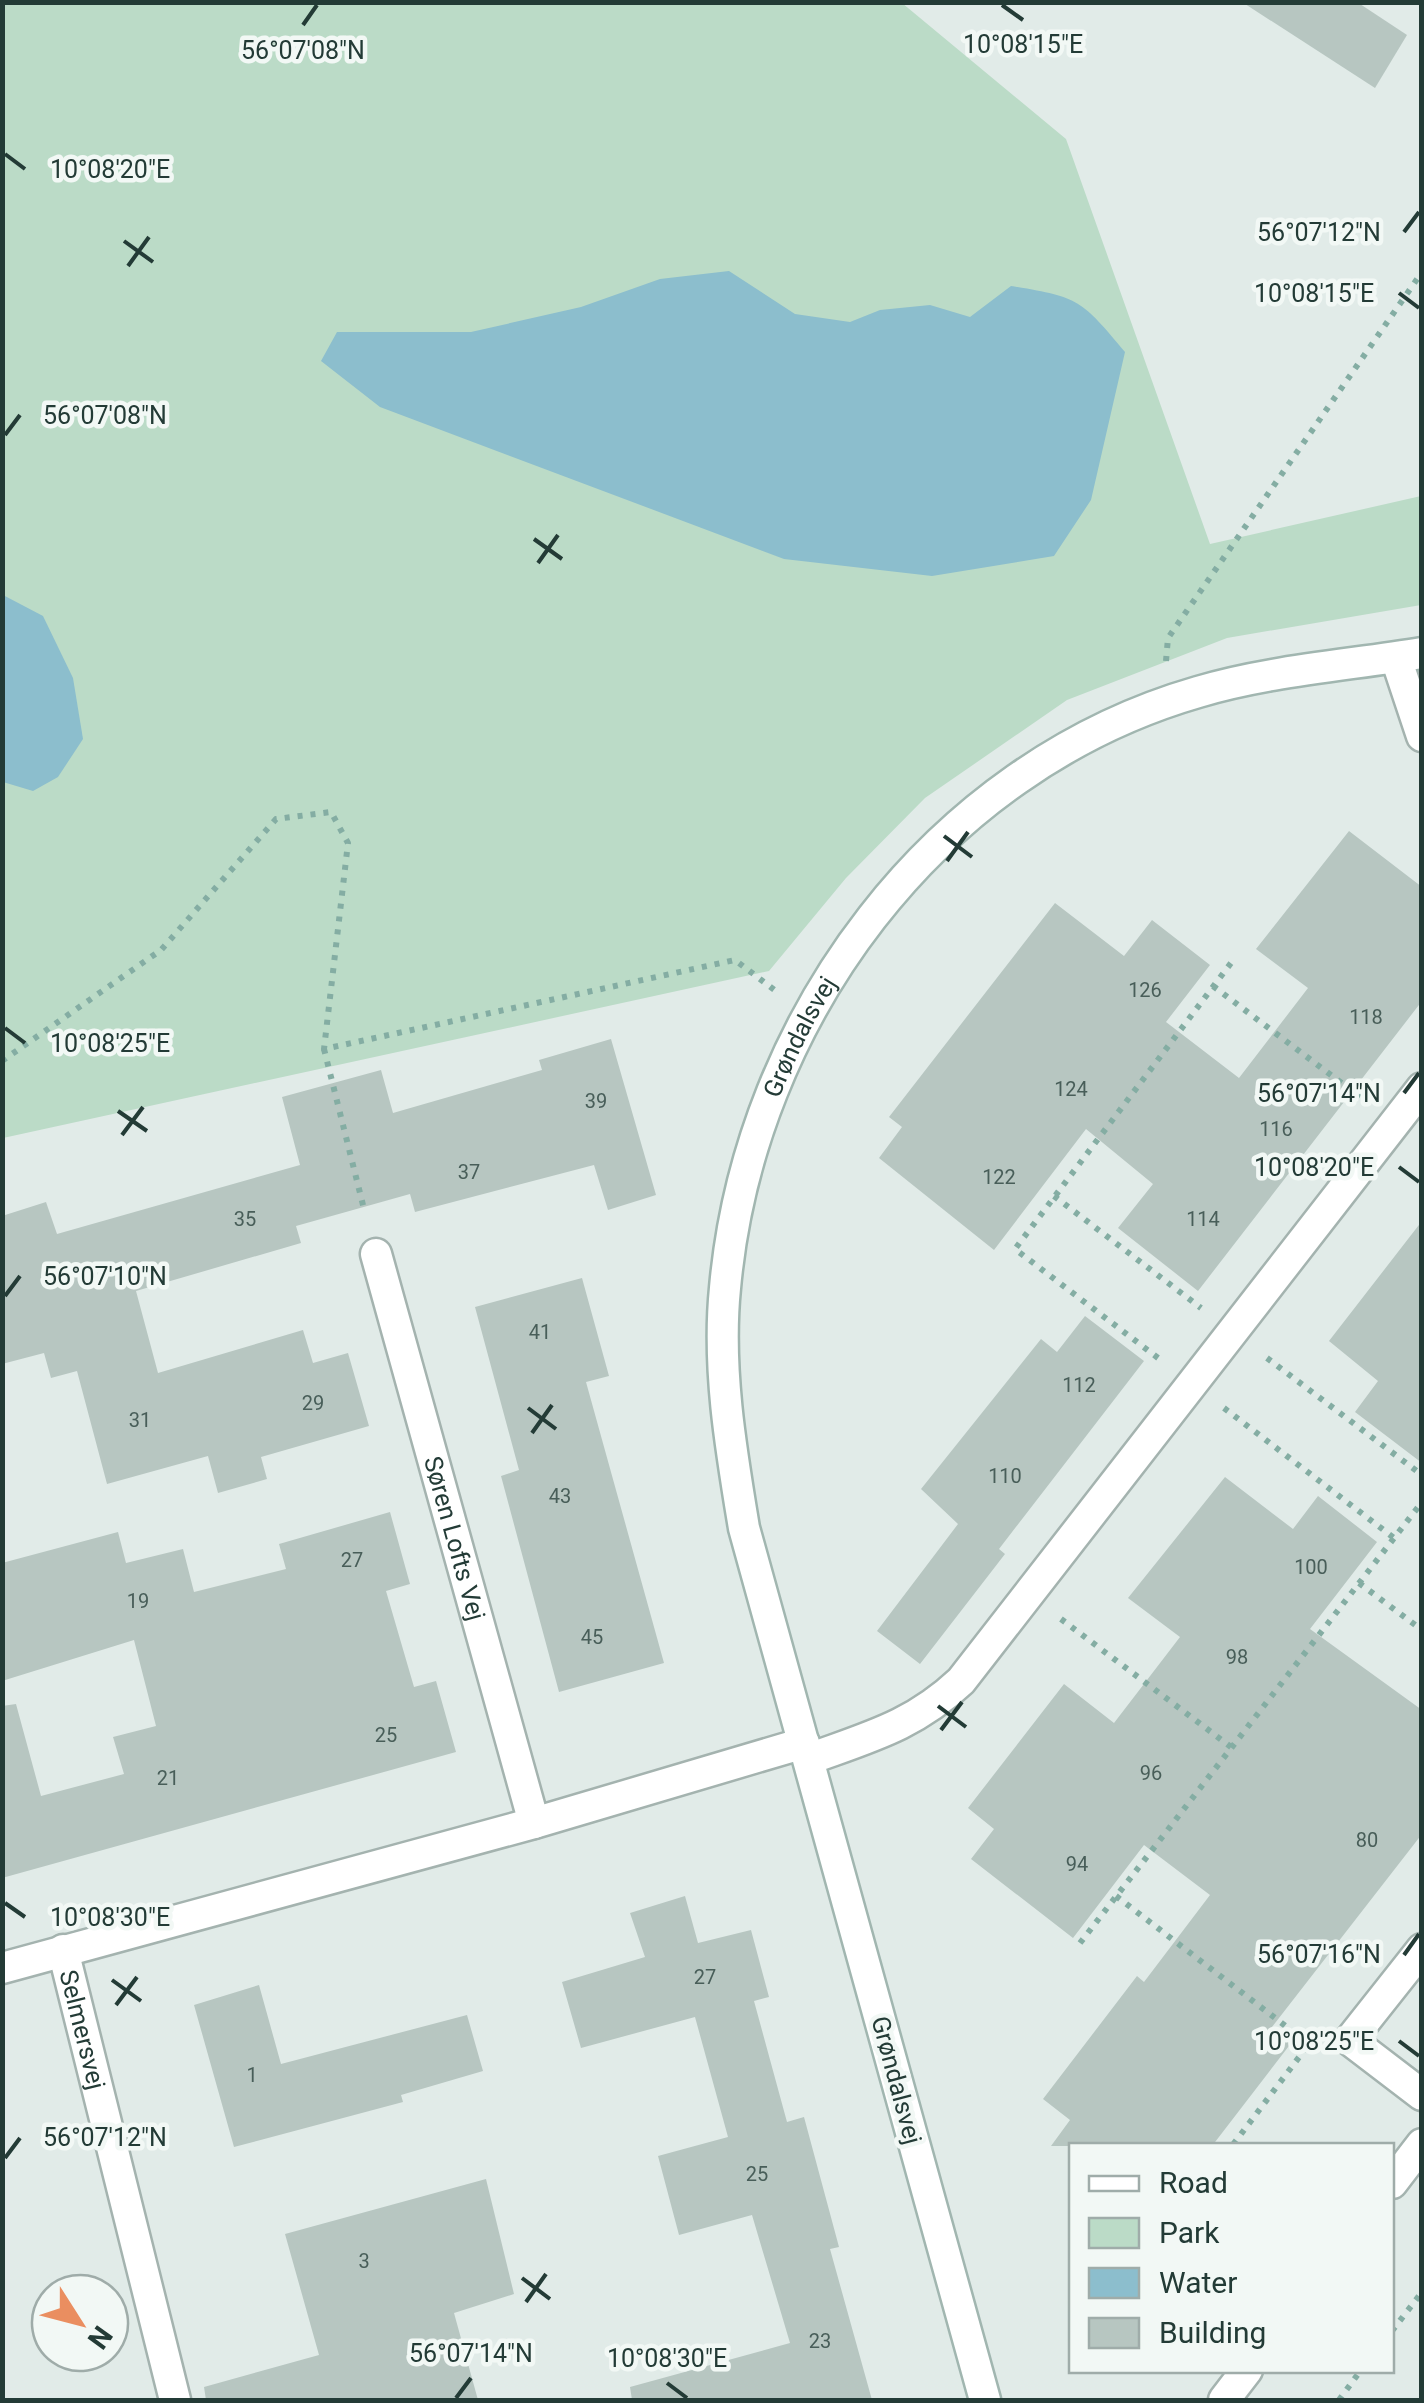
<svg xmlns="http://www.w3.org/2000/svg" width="1424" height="2403" viewBox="0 0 1424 2403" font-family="Roboto,sans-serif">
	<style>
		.green { fill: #bbdbc7 }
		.water { fill: #8cbecd }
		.building { fill: #b7c6c1 }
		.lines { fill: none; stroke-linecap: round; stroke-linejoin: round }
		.street-casing { stroke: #a4b3af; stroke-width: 35 }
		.secondary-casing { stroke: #a1b6b0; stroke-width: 35 }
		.path { stroke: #84ada3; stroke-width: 6; stroke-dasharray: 5 8; stroke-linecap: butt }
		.street { stroke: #fff; stroke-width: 30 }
		.secondary { stroke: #fff; stroke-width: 30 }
		.ticks { fill: none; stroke: #233b36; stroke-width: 4 }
		.labels { text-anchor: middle; stroke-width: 9; stroke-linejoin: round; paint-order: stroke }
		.number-label { font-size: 20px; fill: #485e59 }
		.street-label { font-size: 25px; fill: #233b36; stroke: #f2f8f5 }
		.ticks-label { font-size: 25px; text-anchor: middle; fill: #233b36; stroke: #f2f8f5; stroke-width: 9; stroke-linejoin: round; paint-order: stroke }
	</style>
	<rect width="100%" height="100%" fill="#e1ebe8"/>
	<!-- green -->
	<polygon class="green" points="2,3 902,3 1066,139 1210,544 1421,496 1421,605 1227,638 1067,700 925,798 846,878 769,971 3,1138"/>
	<!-- water -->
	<g class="water">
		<path d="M729,271L795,314L850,322L880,310L930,305L970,317L1011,286C1078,297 1081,299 1125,352L1091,500L1054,556L932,576L784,559L380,407L321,361L337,332H471L581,307L660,279Z"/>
		<polygon points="3,595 43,616 73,678 83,739 58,777 33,791 3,782"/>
	</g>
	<!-- building -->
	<g class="building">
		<polygon points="1242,2 1357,2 1407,35 1375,88"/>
		<polygon points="1349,831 1422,887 1422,1001 1198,1291 1118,1228 1153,1184 1086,1129 994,1250 879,1158 902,1127 889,1117 1055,903 1124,956 1152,920 1210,965 1166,1022 1239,1078 1308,988 1256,949"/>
		<polygon points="611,1039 656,1195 608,1210 594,1165 415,1212 410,1194 296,1226 301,1243 136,1291 158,1373 303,1330 313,1363 348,1353 369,1426 261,1457 267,1479 218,1493 208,1456 107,1484 77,1371 51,1378 44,1353 2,1364 2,1216 46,1202 57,1234 300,1165 282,1097 381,1070 393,1113 542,1070 539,1060"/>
		<polygon points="1422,1221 1422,1463 1355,1412 1378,1381 1329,1341"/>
		<polygon points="582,1278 609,1376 586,1382 664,1663 559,1692 501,1476 519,1470 475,1307"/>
		<polygon points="1085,1316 1144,1361 999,1549 1005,1554 920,1664 877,1631 958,1524 921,1489 1041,1339 1057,1352"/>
		<polygon points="1225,1477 1293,1529 1318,1496 1377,1542 1310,1629 1422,1710 1422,1834 1272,2027 1292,2042 1212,2146 1051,2146 1070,2120 1043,2099 1137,1976 1144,1982 1210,1895 1144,1845 1073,1938 971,1859 994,1829 968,1808 1064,1684 1114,1723 1180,1637 1128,1598"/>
		<polygon points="390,1512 410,1584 386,1591 414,1687 436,1681 456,1752 2,1878 2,1706 16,1704 41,1796 124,1774 113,1737 156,1726 134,1640 2,1681 2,1563 118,1532 126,1563 183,1549 194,1592 286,1569 279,1544"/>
		<polygon points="685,1896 698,1943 751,1930 769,1997 754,2001 787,2122 804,2117 839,2247 830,2249 872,2400 632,2400 630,2387 790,2343 752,2215 679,2235 658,2156 728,2137 695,2017 581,2048 562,1982 645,1957 630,1913"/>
		<polygon points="259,1985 281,2064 467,2015 483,2071 401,2095 403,2102 234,2147 194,2005"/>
		<polygon points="486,2179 514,2294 454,2313 478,2400 206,2400 204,2387 319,2355 285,2234"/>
	</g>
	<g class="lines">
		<!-- street casing -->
		<g class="street-casing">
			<g id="street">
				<polyline points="1396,658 1422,736"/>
				<path id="s1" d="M376,1254L534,1823"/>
				<path d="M809,1759C869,1737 913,1726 961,1681L1422,1088"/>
				<polyline points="1422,1949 1350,2040 1422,2095"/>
				<path id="s2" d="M63,1950L175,2400"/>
				<polyline points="2,1968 534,1823 804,1743"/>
				<polyline points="1392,2183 1422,2144"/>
				<polyline points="1224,2400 1247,2370"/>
			</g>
		</g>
		<!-- secondary casing -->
		<g class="secondary-casing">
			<g id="secondary">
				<path id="s3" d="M985,2400L744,1528C731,1450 717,1368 725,1288C749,1019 935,768 1198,692C1267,671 1350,665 1422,653"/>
			</g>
		</g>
		<!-- path -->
		<g class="path">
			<polyline points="1166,661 1168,638 1422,272"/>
			<polyline points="1213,986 1360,1097"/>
			<polyline points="324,1049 365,1213"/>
			<polyline points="2,1061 161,950 276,819 331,812 348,843 324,1049 735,960 777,992"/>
			<polyline points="1054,1196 1201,1308"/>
			<polyline points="1158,1358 1015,1249 1231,963"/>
			<polyline points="1267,1358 1422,1475"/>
			<polyline points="1224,1408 1394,1538"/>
			<polyline points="1359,1583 1422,1630"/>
			<polyline points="1061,1619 1231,1747"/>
			<polyline points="1116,1896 1309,2044 1232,2146"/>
			<polyline points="1080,1943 1422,1502"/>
			<polyline points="1392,2331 1422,2292"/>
			<polyline points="1339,2400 1361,2370"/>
		</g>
		<!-- street -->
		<use href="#street" class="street"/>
		<!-- secondary -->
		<use href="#secondary" class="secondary"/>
	</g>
	<!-- ticks -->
	<path class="ticks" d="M1002,5L1023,20M303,25L317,5M5,154L25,169M1404,232L1419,212M124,241L153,262M128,266L149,237M1399,293L1419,308M5,435L20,415M534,539L562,559M538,563L558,535M944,836L972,857M947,861L968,832M5,1028L25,1043M1404,1093L1419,1073M118,1111L147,1131M122,1135L143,1107M1399,1167L1419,1182M5,1296L20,1276M528,1408L556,1429M532,1433L552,1405M938,1706L966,1727M941,1730L962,1702M5,1903L25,1917M1404,1955L1419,1934M112,1980L141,2001M116,2005L137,1977M1399,2041L1419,2056M5,2158L20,2138M522,2278L550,2299M526,2302L546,2274M667,2383L687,2398M456,2398L471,2378"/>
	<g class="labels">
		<!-- number labels -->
		<g class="number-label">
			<text x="1145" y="997">126</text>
			<text x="1366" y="1024">118</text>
			<text x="1071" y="1096">124</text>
			<text x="596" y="1108">39</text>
			<text x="1276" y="1136">116</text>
			<text x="469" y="1179">37</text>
			<text x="999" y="1184">122</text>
			<text x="245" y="1226">35</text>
			<text x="1203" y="1226">114</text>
			<text x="540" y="1339">41</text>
			<text x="1079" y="1392">112</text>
			<text x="313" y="1410">29</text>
			<text x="140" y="1427">31</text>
			<text x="1005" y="1483">110</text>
			<text x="560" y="1503">43</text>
			<text x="352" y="1567">27</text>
			<text x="1311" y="1574">100</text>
			<text x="138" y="1608">19</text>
			<text x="592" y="1644">45</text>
			<text x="1237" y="1664">98</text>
			<text x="386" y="1742">25</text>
			<text x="1151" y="1780">96</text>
			<text x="168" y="1785">21</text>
			<text x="1367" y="1847">80</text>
			<text x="1077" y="1871">94</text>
			<text x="705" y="1984">27</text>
			<text x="252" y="2082">1</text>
			<text x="757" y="2181">25</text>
			<text x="364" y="2268">3</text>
			<text x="820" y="2348">23</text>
		</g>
		<!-- street labels -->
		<g class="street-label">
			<text dy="9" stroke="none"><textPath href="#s3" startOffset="1410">Grøndalsvej</textPath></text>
			<text dy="9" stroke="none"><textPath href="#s1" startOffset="295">Søren Lofts Vej</textPath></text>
			<text dy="9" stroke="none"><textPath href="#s2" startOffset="82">Selmersvej</textPath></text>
			<text transform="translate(897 2080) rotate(75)" y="9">Grøndalsvej</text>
		</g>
	</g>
	<g class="ticks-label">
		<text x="1023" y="53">10°08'15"E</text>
		<text x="303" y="59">56°07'08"N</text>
		<text x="110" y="178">10°08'20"E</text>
		<text x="1319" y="241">56°07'12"N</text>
		<text x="1314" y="302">10°08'15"E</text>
		<text x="105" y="424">56°07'08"N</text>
		<text x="110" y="1052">10°08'25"E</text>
		<text x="1319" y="1102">56°07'14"N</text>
		<text x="1314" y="1176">10°08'20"E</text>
		<text x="105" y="1285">56°07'10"N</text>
		<text x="110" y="1926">10°08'30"E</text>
		<text x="1319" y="1963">56°07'16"N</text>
		<text x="1314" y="2050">10°08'25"E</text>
		<text x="105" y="2146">56°07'12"N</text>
		<text x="471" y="2362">56°07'14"N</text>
		<text x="667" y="2367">10°08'30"E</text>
	</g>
	<!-- border -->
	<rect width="1424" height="2403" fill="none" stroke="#233b36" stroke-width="10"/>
	<!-- legend -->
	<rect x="1069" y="2143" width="325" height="230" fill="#f2f8f5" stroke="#9faca9" stroke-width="2.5"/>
	<rect x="1089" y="2176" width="50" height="15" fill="#ffffff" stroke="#9faca9" stroke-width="2.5"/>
	<text x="1159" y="2193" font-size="30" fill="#233b36">Road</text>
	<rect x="1089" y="2218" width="50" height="30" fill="#bbdbc7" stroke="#9faca9" stroke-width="2.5"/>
	<text x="1159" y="2243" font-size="30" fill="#233b36">Park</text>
	<rect x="1089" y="2268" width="50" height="30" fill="#8cbecd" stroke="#9faca9" stroke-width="2.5"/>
	<text x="1159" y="2293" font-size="30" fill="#233b36">Water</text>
	<rect x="1089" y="2318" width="50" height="30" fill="#b7c6c1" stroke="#9faca9" stroke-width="2.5"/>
	<text x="1159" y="2343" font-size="30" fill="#233b36">Building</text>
	<!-- north arrow -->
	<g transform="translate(80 2323) rotate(126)"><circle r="48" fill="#f2f8f5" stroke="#9faca9" stroke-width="2.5"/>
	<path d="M0-8L18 38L0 25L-18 38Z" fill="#ea8e60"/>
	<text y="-15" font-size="28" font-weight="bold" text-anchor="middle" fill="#233b36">N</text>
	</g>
</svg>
